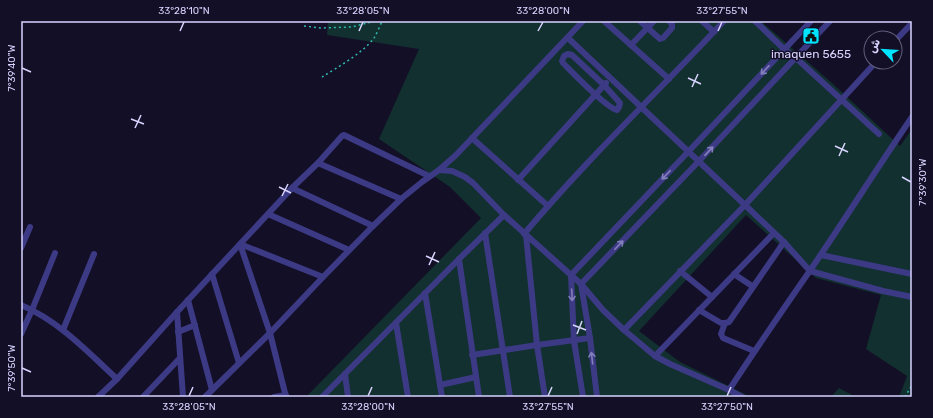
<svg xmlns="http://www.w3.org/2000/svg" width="933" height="418" viewBox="0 0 933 418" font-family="Rubik,'Noto Naskh Arabic',sans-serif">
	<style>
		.green { fill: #12302f }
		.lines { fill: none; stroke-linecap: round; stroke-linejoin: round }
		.path { stroke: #2fb8b0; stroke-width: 1.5; stroke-dasharray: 2 3; stroke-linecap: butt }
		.street { stroke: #3d3a85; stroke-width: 6 }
		.oneway { stroke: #837fbc }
		.ticks { fill: none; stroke: #d9d4ff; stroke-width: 1.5 }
		.labels { text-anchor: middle; stroke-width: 3; stroke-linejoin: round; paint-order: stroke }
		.poi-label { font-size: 12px; fill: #d9d4ff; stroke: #130f26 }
		.neatline { fill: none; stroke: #d9d4ff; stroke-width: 1.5 }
		.ticks-label { font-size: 10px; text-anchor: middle; fill: #d9d4ff }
	</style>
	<rect width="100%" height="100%" fill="#130f26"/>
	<!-- green -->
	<g class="green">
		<polygon points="328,21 761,21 833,84 900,146 912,129 912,397 899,397 907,376 866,349 881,295 816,278 746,215 639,331 680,362 751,397 306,397 481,218 450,187 379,139 419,49 327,35"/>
		<polygon points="839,388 856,397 831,397"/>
	</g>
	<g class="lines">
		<!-- path -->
		<g class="path">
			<polyline points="304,26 320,28 352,27 375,21"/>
			<path d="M322,77C338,67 363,53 374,38C377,33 380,26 382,21"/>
			<polyline points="905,397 912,385"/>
		</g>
		<!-- street -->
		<g class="street">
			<polyline points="604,21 669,79"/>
			<polyline points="640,21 660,39 663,38 672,28 672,24 669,21"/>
			<polyline points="702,21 714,32"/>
			<polyline points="755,21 784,49 796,58 879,134"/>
			<polyline points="568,38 745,205 784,242 810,271 883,291 912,297"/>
			<polyline points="895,41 912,23"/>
			<polyline points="631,45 654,21"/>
			<path d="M568,54L572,55L604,85L620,103L619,107L617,110C606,108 573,73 563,63L562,61L564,56Z"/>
			<polyline points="472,138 548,206"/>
			<polyline points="318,163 401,199"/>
			<polyline points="439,170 452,171 465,177 473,183 504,215 581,284 603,310 624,330 655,356 670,364 729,390 742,397"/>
			<polyline points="518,180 606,83"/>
			<polyline points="292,188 373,226"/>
			<polyline points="268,214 349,250"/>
			<polyline points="485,233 510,397"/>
			<path d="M524,234C587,159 658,92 724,21"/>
			<polyline points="526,235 537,345 545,397"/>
			<polyline points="21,248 30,227"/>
			<polyline points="821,255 912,274"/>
			<polyline points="459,259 479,397"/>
			<polyline points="680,271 712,297"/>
			<polyline points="212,274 239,363"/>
			<polyline points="734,274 752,286"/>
			<polyline points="425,293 442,397"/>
			<polyline points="188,300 212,390"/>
			<path d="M21,305C59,321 87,351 117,379"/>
			<polyline points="699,310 721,323 725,323 729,322 784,242"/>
			<polyline points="177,312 183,397"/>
			<polyline points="396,323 408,397"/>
			<polyline points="725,323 721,334 723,338 754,351"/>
			<polyline points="63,330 94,254"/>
			<polyline points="624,330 745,205 876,62"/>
			<polyline points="178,332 195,325"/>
			<polyline points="21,334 32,310 55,253"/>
			<polyline points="472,355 537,345 590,338"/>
			<polyline points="655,356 774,233"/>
			<polyline points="345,374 348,397"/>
			<polyline points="440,385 476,377"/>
			<path d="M729,390C755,350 782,311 809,272C844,221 877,168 912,117"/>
			<polyline points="98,397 117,379 177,312 292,188 318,163 342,136 344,135 348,137 429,176"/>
			<polyline points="143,397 180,358"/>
			<polyline points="205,397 270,333 323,277 373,226 401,199 422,182 439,170 456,155 583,21"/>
			<polyline points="274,397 286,395"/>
			<polyline points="286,397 270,333 240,244 323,277"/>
			<polyline points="322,397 459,259 504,215"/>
			<polyline points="583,397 574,341 571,275 688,152 811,21"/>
			<polyline points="597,397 590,338 581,284 699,161 830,21"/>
		</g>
	</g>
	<!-- one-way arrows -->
	<defs><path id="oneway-shaft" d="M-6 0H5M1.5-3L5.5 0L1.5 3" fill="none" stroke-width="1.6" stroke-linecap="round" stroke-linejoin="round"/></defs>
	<g class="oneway">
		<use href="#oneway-shaft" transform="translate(765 70) rotate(133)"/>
		<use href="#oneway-shaft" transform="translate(709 151) rotate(-47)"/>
		<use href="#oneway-shaft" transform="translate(666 175) rotate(134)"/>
		<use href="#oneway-shaft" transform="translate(619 245) rotate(-46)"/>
		<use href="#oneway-shaft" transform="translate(572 295) rotate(87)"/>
		<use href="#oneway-shaft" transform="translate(592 358) rotate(-97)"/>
	</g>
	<!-- ticks -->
	<path class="ticks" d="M180,31L184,22M359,31L363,22M538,31L543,22M718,31L722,22M22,68L31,72M688,78L701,84M692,87L698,74M131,119L144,124M135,128L141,115M835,146L848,152M839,156L845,143M902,177L911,182M279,187L291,193M282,196L288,184M426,256L439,262M429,265L435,252M573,325L586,330M577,334L582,321M22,368L31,372M189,396L193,387M368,396L372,387M548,396L552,387M727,396L731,387"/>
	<!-- icons -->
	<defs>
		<g id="civic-square" transform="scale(0.9)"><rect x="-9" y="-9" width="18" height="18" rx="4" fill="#00e5ff" stroke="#130f26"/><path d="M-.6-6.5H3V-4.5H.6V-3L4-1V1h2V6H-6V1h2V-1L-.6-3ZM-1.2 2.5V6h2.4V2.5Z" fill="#111"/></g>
	</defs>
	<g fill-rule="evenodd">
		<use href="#civic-square" x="811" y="36"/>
	</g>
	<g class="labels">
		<!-- poi labels -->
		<g class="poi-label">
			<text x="811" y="58">imaquen 5655</text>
		</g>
	</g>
	<!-- border -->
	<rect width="933" height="418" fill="none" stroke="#130f26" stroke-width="44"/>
	<!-- north arrow -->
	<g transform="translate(883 50) rotate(295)"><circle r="19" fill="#130f26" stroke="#625e7d"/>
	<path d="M0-3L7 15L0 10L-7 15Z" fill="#00e5ff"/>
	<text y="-6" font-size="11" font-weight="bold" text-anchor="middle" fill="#d9d4ff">ش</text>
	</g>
	<rect x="22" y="22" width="889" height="374" class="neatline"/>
	<g class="ticks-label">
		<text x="184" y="14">33°28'10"N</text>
		<text x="363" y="14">33°28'05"N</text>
		<text x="543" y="14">33°28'00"N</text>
		<text x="722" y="14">33°27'55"N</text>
		<text transform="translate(11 68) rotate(-90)" y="4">7°39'40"W</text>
		<text transform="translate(922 182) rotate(-90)" y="4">7°39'30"W</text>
		<text transform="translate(11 368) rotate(-90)" y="4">7°39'50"W</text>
		<text x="189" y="410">33°28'05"N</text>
		<text x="368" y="410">33°28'00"N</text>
		<text x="548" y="410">33°27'55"N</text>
		<text x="727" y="410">33°27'50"N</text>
	</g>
</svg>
